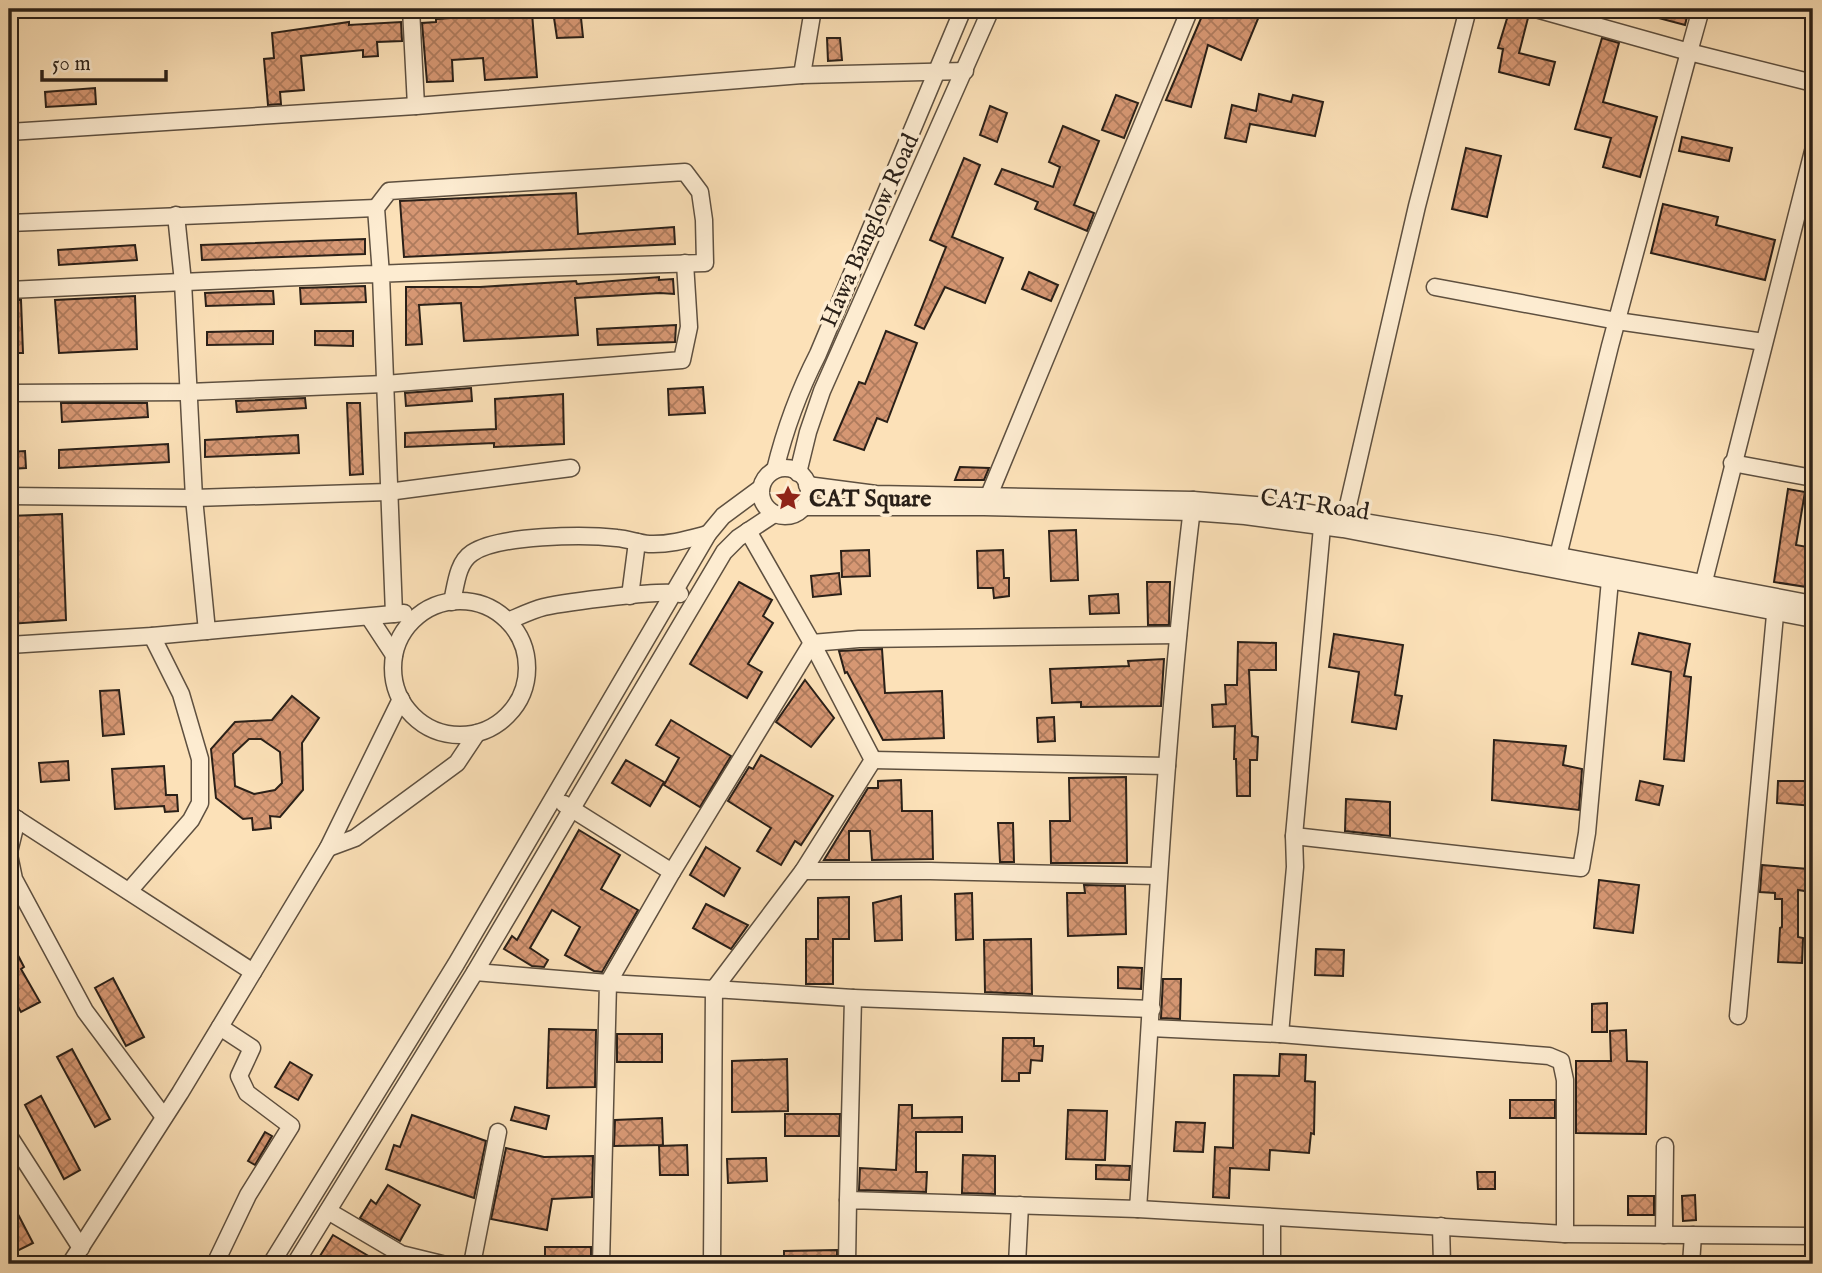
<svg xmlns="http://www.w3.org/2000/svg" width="1822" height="1273" viewBox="0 0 1822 1273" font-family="'IM FELL English',serif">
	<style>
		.building { fill: url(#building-cross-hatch); stroke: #2a2018; stroke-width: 2; fill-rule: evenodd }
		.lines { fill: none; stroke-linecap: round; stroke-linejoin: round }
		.minor-casing { stroke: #5e5040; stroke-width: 19 }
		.minor { stroke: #fdecd1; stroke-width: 16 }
		.labels { text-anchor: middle; stroke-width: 7; stroke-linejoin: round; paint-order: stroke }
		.street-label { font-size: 24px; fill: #2a2018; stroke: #fdecd1 }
		.poi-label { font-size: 24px; font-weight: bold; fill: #2a2018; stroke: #fdecd1; text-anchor: start }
	</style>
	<defs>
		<pattern id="building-cross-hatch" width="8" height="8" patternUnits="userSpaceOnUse" patternTransform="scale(1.75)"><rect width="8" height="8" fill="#d69773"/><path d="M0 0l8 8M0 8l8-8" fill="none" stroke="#ae7b5d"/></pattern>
	</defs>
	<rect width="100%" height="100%" fill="#fce1b8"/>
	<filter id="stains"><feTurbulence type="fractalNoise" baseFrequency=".00286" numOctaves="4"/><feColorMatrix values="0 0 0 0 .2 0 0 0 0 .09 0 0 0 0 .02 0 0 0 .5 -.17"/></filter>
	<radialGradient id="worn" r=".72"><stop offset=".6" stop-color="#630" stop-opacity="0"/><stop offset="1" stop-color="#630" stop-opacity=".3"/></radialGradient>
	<!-- building -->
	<g class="building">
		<polygon points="1205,9 1262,9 1241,60 1208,45 1191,107 1166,100"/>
		<polygon points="1641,9 1689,9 1685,25 1640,13"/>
		<polygon points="508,11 532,13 537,77 485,80 483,58 452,60 453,81 427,82 422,23 436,22 436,19 480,16"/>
		<polygon points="1509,12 1528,18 1519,53 1555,62 1549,85 1499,72 1503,49 1498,48"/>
		<polygon points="578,17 581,18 583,37 557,38 554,18"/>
		<polygon points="349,22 349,25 401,22 402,41 377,42 378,56 363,57 363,50 301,56 304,90 280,92 281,104 268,105 264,59 274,58 272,33"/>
		<polygon points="827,38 840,38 842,60 828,61"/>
		<polygon points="1602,38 1619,43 1603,102 1657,117 1640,177 1603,167 1611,138 1575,129"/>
		<polygon points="95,88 96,104 46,107 45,92"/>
		<polygon points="1259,94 1291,102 1293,95 1323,102 1315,136 1250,124 1246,142 1225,138 1232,105 1256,111"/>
		<polygon points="1116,95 1138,103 1124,138 1102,130"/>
		<polygon points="990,106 1007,113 997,142 980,135"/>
		<polygon points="1063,126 1099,141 1074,205 1094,213 1087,231 1035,209 1038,202 995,184 1002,169 1053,187 1060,167 1049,162"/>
		<polygon points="1682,137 1732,148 1729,161 1679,151"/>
		<polygon points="1466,148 1501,156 1487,217 1452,209"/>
		<polygon points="964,158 980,165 952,237 1003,258 985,303 945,287 924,329 915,325 946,247 930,240"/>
		<polygon points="576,193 578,234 674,227 675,244 404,257 400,201"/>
		<polygon points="1663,204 1718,217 1716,225 1775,240 1765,280 1651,253"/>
		<polygon points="365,239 365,254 202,260 201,245"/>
		<polygon points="135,245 137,260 59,265 58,250"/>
		<polygon points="1029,272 1058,285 1051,301 1022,289"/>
		<polygon points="659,277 659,280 673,279 674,294 660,293 575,298 578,335 464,341 461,303 419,305 422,344 406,345 406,287 480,287 576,281 577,284"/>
		<polygon points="365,286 366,302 301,304 300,288"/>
		<polygon points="258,291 273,291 274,304 206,306 205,293"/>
		<polygon points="135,296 137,349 59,353 55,300"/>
		<polygon points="9,300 21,300 23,353 9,353"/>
		<polygon points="676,325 675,342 598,345 597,329"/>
		<polygon points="253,331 273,331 273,344 207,345 207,332"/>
		<polygon points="315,331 353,331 353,346 315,345"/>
		<polygon points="886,331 917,343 887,422 877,418 864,450 834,440 859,382 865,384"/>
		<polygon points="703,387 705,413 669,415 668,389"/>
		<polygon points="471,388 472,401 406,406 405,393"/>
		<polygon points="563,394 564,444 494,447 494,443 405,447 405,433 496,429 495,399"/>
		<polygon points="305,398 306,408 237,412 236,401"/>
		<polygon points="61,403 147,403 148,417 62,422"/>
		<polygon points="347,403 360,403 363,474 350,475"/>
		<polygon points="298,435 299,453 205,457 205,440"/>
		<polygon points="168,444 169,462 59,468 59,450"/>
		<polygon points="25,451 26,468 9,469 9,452"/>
		<polygon points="960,467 989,468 984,480 955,480"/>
		<polygon points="1788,489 1805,492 1796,545 1813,548 1813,588 1774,582"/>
		<polygon points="62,514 66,620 9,624 9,516"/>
		<polygon points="1076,530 1078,580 1051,581 1049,531"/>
		<polygon points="869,550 870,576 842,577 841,551"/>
		<polygon points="1003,550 1004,578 1009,578 1009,596 994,598 993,588 978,588 977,551"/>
		<polygon points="839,573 841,594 813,597 811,576"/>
		<polygon points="739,582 772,600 763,616 773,623 748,664 762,672 747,698 690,664"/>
		<polygon points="1147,582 1170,582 1169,625 1148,625"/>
		<polygon points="1118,594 1119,613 1090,614 1089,596"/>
		<polygon points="1639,633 1690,644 1684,676 1691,677 1684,761 1664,759 1671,672 1632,664"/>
		<polygon points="1334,634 1403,645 1395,695 1402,696 1396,729 1352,722 1359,672 1329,667"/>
		<polygon points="1238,642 1276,643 1276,670 1249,670 1252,736 1258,737 1257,760 1250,760 1250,796 1237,796 1236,759 1234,759 1235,726 1213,727 1212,705 1226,704 1225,685 1237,685"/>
		<polygon points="882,649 885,693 942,691 944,738 883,740 847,672 845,673 839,651"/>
		<polygon points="1164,659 1161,706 1081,707 1081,702 1052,703 1050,669 1129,666 1128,661"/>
		<polygon points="805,680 834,718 811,747 776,722"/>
		<polygon points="119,690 124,734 103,736 100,691"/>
		<path d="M292,696L319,718L302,743L303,790L280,817L270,816L271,828L253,830L252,818L243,819L216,798L211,749L235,722L272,720ZM249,739H261L280,752L282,783L275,790L254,794L235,786L233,754Z"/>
		<polygon points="1054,717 1055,741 1038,742 1037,718"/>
		<polygon points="671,720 731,756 700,807 664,785 679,758 656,745"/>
		<polygon points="1494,740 1566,746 1563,765 1582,769 1579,810 1492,800"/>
		<polygon points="761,755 833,796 801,845 795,841 781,865 757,851 771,828 728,801 749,767 753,769"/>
		<polygon points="626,760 664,782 650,806 612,783"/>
		<polygon points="68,761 69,780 41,782 39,763"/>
		<polygon points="164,766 166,795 177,795 178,811 165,812 164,806 115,809 112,769"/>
		<polygon points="1126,777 1127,863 1051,863 1050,821 1070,821 1069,778"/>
		<polygon points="901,780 902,811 932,811 933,859 872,860 870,831 849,831 849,860 824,860 868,788 878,788 878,781"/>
		<polygon points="1640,781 1663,786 1659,805 1636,800"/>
		<polygon points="1778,781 1813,781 1813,806 1777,803"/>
		<polygon points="1346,799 1390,802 1390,836 1345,831"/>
		<polygon points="998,823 1013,823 1014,862 1000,862"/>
		<polygon points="579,830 620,855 601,889 638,910 602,972 594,971 565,955 580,927 552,910 530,948 548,960 544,967 532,966 504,949 512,936 517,940"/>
		<polygon points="706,847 740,868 724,896 690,875"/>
		<polygon points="1762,865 1808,869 1805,891 1798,890 1798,937 1803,938 1802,963 1778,962 1780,928 1782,927 1782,899 1775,899 1775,893 1760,892"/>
		<polygon points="1599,880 1639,885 1633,933 1594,928"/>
		<polygon points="1084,885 1125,886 1126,934 1068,936 1067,893 1085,893"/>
		<polygon points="972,893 973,939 956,940 955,894"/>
		<polygon points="901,896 902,940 875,941 873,903"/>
		<polygon points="849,897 849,939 833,939 833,984 806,984 806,939 818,939 818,898"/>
		<polygon points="706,904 748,925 731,949 693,928"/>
		<polygon points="9,938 24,967 21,969 40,1002 21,1012 9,990"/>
		<polygon points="1031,939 1032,994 985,992 984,940"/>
		<polygon points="1316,949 1344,950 1343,976 1315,975"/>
		<polygon points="1118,967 1142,968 1141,989 1118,988"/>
		<polygon points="113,978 144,1037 126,1046 95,988"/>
		<polygon points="1163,979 1181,979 1180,1019 1161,1018"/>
		<polygon points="1607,1003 1607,1032 1592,1032 1592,1004"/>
		<polygon points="549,1029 596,1030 595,1087 547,1088"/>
		<polygon points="1626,1030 1627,1061 1647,1062 1646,1134 1576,1133 1576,1061 1611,1061 1610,1031"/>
		<rect x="617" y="1034" width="45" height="28"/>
		<polygon points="1003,1038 1034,1038 1034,1046 1043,1046 1042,1061 1031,1060 1030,1073 1019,1073 1019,1081 1002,1081"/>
		<polygon points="72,1049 110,1119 95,1127 57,1057"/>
		<polygon points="1280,1054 1306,1055 1305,1081 1315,1082 1314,1134 1311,1133 1309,1153 1270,1150 1269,1170 1230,1168 1229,1198 1213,1197 1215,1147 1233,1148 1234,1075 1279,1076"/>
		<polygon points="787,1059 788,1111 732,1112 732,1061"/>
		<polygon points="290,1062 312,1075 298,1100 275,1087"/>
		<polygon points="41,1096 80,1170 64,1179 25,1105"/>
		<rect x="1510" y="1100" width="45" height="18"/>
		<polygon points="899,1105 912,1105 912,1118 962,1117 962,1132 916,1132 916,1172 927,1172 926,1192 859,1190 860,1168 896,1170"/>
		<polygon points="515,1107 549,1116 546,1129 511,1120"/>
		<polygon points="1068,1110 1107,1111 1105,1160 1066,1159"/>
		<polygon points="785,1114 840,1114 839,1136 785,1136"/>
		<polygon points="412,1115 486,1141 474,1198 386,1169 394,1145 400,1147"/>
		<polygon points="662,1118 663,1145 614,1146 615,1120"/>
		<polygon points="1176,1122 1205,1123 1203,1152 1174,1151"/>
		<polygon points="265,1132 272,1136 255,1165 248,1161"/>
		<polygon points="687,1145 688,1175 660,1175 659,1146"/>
		<polygon points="506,1148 544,1157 593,1156 592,1197 552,1199 547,1230 491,1219"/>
		<polygon points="963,1155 995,1156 995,1194 962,1193"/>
		<polygon points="766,1158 767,1181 728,1183 727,1159"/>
		<polygon points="1096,1165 1130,1166 1129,1180 1096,1179"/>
		<polygon points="1477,1172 1495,1172 1495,1189 1478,1189"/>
		<polygon points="388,1185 420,1205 400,1241 360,1218 371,1200 376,1204"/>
		<polygon points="1695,1195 1696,1220 1683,1221 1682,1196"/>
		<rect x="1628" y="1196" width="26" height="19"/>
		<polygon points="9,1197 33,1243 17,1251 9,1236"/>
		<polygon points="333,1235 382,1264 315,1264"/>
		<rect x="545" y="1247" width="46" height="17"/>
		<polygon points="837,1250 837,1264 784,1264 784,1251"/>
	</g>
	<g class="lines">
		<!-- minor casing -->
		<g class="minor-casing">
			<g id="minor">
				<polyline points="411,9 416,106"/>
				<polyline points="1536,9 1689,52 1701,9"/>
				<polyline points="802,75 813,9"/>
				<polyline points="9,132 416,106 802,75 965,71"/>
				<polyline points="176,215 183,282 194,498 207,631"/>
				<polyline points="9,223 376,208"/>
				<polyline points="1435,287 1617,321 1764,342"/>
				<path d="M9,290C241,279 473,269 705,263L704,220L700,192L685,172L389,191L376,208L381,275L394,614"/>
				<polyline points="9,393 188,392 385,384 682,360 689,327 685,263"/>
				<polyline points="1732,463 1813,478"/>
				<circle cx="785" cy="492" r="24"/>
				<path d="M775,470C785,429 799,391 818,354L963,9"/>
				<polyline points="798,473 808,432 822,391 991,9"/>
				<polyline points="807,485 876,494 1193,500 1268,506 1496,544 1813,604"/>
				<polyline points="9,496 194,498 388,492 571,468"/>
				<polyline points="985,505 1190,9"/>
				<polyline points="803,507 984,507 1191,512 1245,516 1343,529 1813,619"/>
				<polyline points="1343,527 1417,206 1468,9"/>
				<polyline points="1558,556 1610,346 1689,52 1813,83"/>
				<polyline points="1701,593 1813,151"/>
				<polyline points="630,596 637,542"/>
				<circle cx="460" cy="668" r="67"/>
				<path d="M452,602C456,585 457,563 472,553C498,535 585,534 617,538C628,539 638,543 649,544C669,545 689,539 708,534"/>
				<polyline points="369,617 394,655"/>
				<path d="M508,621C520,616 532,610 544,607C562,603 669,588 680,594"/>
				<polyline points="9,645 152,636 404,613"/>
				<polyline points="873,760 1167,766"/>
				<polyline points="564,804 672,872 812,643 859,639 1178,635"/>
				<polyline points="9,814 253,972"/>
				<polyline points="1294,836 1581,868 1587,833 1611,569"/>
				<polyline points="328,848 355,838 457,763 477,733"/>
				<polyline points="9,852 17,819"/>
				<polyline points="9,855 14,879 85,1011 164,1117"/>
				<polyline points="803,871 930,871 1158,876"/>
				<polyline points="672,872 608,983 714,989 803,871 873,760 812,643 748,531"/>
				<polyline points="129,891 191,820 200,803 200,759 181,694 152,636"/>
				<polyline points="475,972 608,983 601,1264"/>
				<polyline points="853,998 1152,1009"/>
				<polyline points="1738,1016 1776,604"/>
				<polyline points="1150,1028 1280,1034 1549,1056 1561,1061 1565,1080 1565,1234"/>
				<polyline points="1280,1034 1295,867 1294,836 1323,516"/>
				<polyline points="9,1136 81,1248"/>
				<polyline points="1138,1209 1565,1234 1813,1236"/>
				<polyline points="328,1211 401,1254 442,1264"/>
				<polyline points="1272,1218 1272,1264"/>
				<polyline points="1441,1226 1442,1264"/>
				<polyline points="1664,1235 1665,1146"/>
				<polyline points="70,1264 180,1093 328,848 401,699"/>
				<polyline points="215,1264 248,1195 291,1126 247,1093 239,1076 252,1048 220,1027"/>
				<polyline points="271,1264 456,964 708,534 723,516 761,488"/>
				<polyline points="295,1264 475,972 724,552 738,538 774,514"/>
				<polyline points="472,1264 498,1132"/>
				<polyline points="712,1264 714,989 853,998 848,1200"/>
				<path d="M847,1264L848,1200L1138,1209C1154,972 1164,735 1193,500"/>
				<polyline points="1017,1264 1020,1205"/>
				<polyline points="1691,1264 1693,1235"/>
			</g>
		</g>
		<!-- minor -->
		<use href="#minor" class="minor"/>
	</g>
	<!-- icons -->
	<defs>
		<g id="sight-bare" transform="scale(2.1)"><path d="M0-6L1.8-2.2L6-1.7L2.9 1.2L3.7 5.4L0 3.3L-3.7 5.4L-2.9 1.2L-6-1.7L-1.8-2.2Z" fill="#8f2418" stroke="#fdecd1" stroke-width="2.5" paint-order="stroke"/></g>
	</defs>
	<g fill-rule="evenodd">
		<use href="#sight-bare" x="788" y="498"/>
	</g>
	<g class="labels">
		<!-- street labels -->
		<g class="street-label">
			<text transform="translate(869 230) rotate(-66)" y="8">Hawa Banglow Road</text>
			<text transform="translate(1315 504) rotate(8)" y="8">CAT Road</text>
		</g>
		<!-- poi labels -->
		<g class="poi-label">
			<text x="809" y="506">CAT Square</text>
		</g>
	</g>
	<!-- margin -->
	<rect width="1822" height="1273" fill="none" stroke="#fce1b8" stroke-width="35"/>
	<rect x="10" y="10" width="1801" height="1252" fill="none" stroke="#2a2018" stroke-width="3.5"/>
	<rect x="18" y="18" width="1787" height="1238" fill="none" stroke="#2a2018" stroke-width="2"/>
	<!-- scale -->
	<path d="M42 70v10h124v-10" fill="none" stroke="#2a2018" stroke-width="3.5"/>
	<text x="52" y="70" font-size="21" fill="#2a2018" stroke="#fdecd1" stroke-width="5" paint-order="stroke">50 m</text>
	<rect width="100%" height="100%" filter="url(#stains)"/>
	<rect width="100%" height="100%" fill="url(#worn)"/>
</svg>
